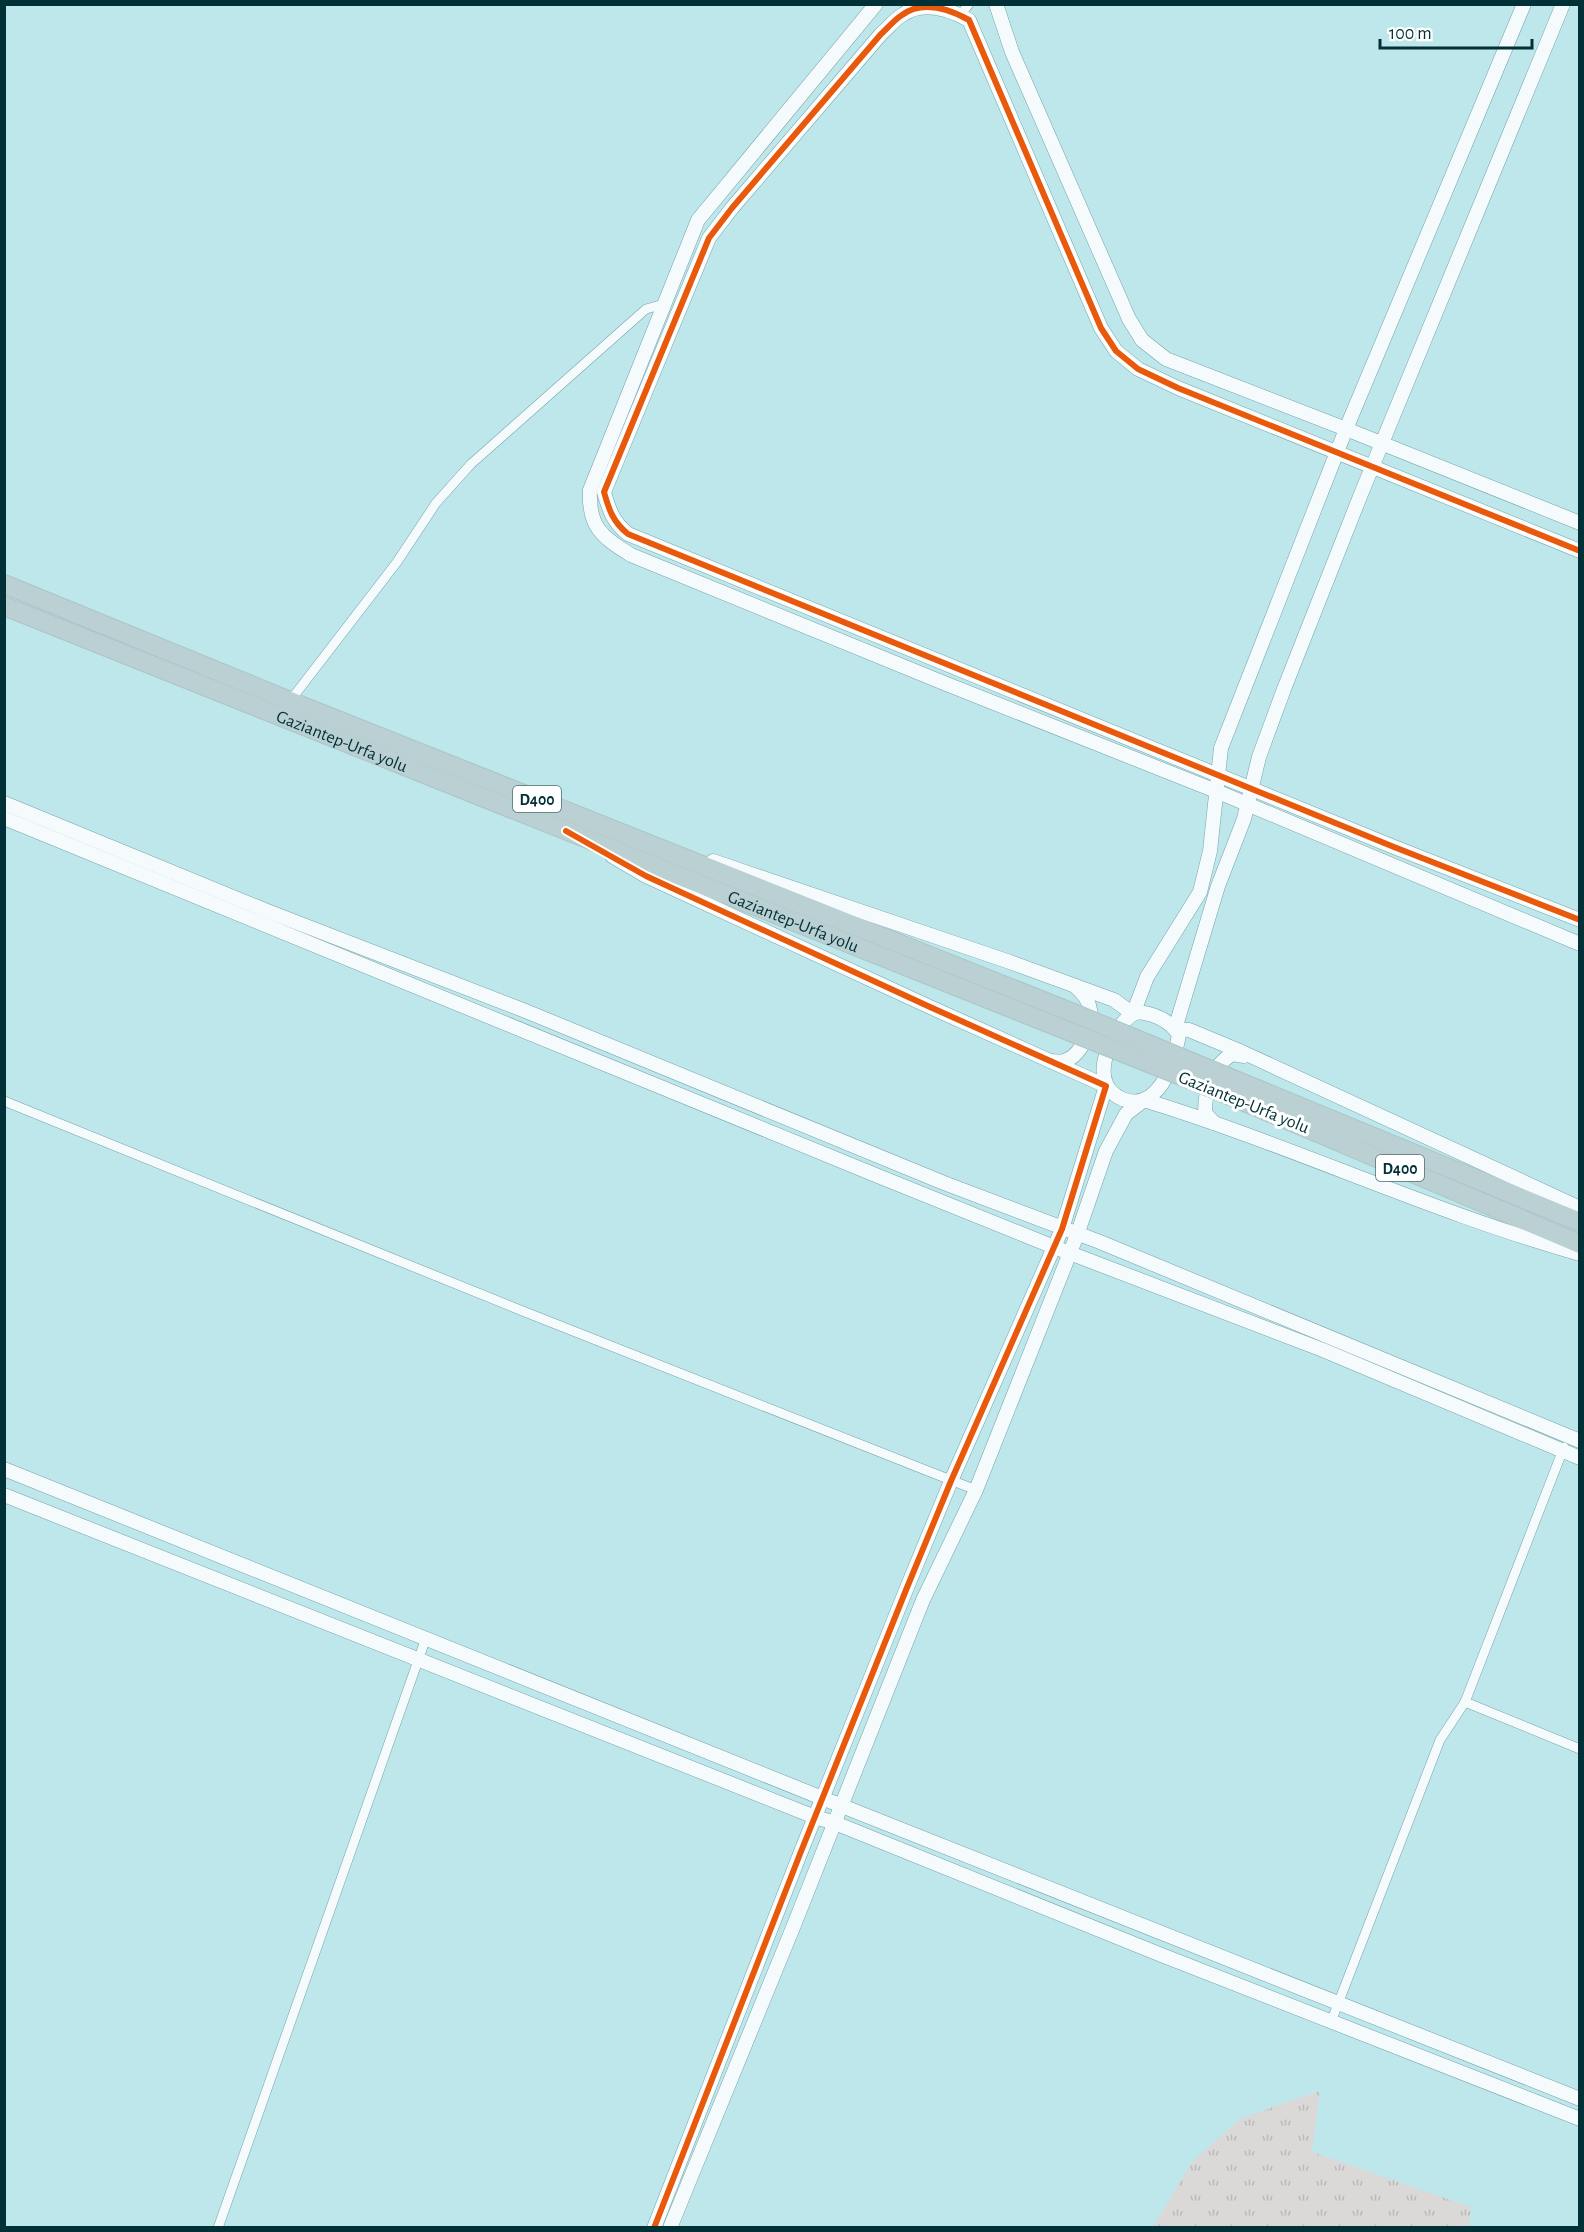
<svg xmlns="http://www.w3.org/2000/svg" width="1584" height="2232" viewBox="0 0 1584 2232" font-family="'Alegreya Sans',sans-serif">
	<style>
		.grass { fill: url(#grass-tufts) }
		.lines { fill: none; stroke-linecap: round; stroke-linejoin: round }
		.street-casing { stroke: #78a2a6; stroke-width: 10 }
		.secondary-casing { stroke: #78a2a6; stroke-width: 15 }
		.highway-casing { stroke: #abc5c8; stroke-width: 20 }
		.street { stroke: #f5fbfc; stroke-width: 9 }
		.secondary { stroke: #f5fbfc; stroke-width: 14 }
		.highway { stroke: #bad0d2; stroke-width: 18 }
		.highway-bridge-casing { stroke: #abc5c8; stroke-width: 20; stroke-linecap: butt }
		.highway-bridge { stroke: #bad0d2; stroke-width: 18 }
		.cycleway-casing { stroke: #fff; stroke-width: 10 }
		.cycleway { stroke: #e8590c; stroke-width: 6 }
		.labels { text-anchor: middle; stroke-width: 6; stroke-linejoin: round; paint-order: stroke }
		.shield { fill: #fff; stroke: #4d6f72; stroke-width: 1.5 }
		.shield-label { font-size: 16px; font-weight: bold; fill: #013136 }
		.street-label { font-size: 18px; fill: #013136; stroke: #fff }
	</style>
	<defs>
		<pattern id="grass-tufts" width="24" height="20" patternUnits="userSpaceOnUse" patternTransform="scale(1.5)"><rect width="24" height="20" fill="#dbd8d8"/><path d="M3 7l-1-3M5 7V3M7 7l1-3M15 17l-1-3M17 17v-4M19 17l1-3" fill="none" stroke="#bababa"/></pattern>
	</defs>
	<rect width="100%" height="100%" fill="#bde7eb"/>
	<!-- grass -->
	<polygon class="grass" points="1320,2091 1312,2152 1471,2207 1469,2227 1153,2227 1192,2162 1241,2118"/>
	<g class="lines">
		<!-- street casing -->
		<g class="street-casing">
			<g id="street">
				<polyline points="960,15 969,4"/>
				<polyline points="290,701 397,562 436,503 471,464 646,309 664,304"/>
				<polyline points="4,1101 520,1310 976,1490"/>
				<polyline points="1465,1702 1580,1749"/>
				<polyline points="1331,2022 1440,1740 1465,1702 1564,1447"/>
				<polyline points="218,2228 426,1638"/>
			</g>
		</g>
		<!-- secondary casing -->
		<g class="secondary-casing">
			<g id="secondary">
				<path d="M876,4L698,220L590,490C588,527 602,537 631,555L944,683L1216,791L1580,944"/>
				<polyline points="996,4 1012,52 1129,319 1142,340 1166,359 1346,429 1580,523"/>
				<polyline points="1563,4 1361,494 1284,689 1259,757 1244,819 1218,886 1175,1029 1189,1030 1242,1052 1580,1208"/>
				<path d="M1580,551L1178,388L1138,369L1116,351L1101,328L969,20C949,9 923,0 902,15C894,20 888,28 881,34L732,208L709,238L604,492C609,510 613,522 628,534L1394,847L1580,920"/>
				<polyline points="4,803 267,911 523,1010 944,1183 1100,1242 1580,1441"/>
				<polyline points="4,818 878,1176 1054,1247 1323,1350 1580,1458"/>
				<polyline points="612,856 646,876 930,1007 1106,1086 1062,1229 951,1481 906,1590 800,1854 654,2228"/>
				<polyline points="713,861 1007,961 1114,1000 1133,1014 1147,977 1200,892 1210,851 1221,748 1346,429 1524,4"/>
				<path d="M1138,1012C1155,1014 1170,1020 1179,1035C1175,1055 1169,1080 1153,1094C1135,1110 1106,1098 1104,1075C1102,1063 1107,1053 1110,1043C1115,1031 1126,1016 1138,1012Z"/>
				<path d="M1050,1061C1054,1061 1060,1062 1064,1061C1084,1055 1094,1023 1089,1005C1087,997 1081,992 1075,986"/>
				<path d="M1214,1123L1205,1113C1205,1090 1211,1067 1232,1054L1244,1056"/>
				<polyline points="4,1469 842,1806 1580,2099"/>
				<polyline points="4,1495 815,1817 835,1823 1159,1954 1580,2119"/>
				<path d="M670,2228L794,1925L923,1600L976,1490L1077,1235L1106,1151L1126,1114L1144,1100C1291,1145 1431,1212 1580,1254"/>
			</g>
		</g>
		<!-- highway casing -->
		<g class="highway-casing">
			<g id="highway">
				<polyline points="4,584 290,701 1071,1012"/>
				<path id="s1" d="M4,606L1063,1029"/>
				<polyline points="1228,1077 1580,1222"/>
				<polyline points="1221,1092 1580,1244"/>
			</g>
		</g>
		<!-- street -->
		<use href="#street" class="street"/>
		<!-- secondary -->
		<use href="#secondary" class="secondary"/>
		<!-- highway -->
		<use href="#highway" class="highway"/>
		<!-- highway-bridge casing -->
		<g class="highway-bridge-casing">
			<g id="highway-bridge">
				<polyline points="1071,1012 1228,1077"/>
				<polyline points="1063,1029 1221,1092"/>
			</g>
		</g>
		<!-- highway-bridge -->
		<use href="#highway-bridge" class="highway-bridge"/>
		<!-- cycleway casing -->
		<g class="cycleway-casing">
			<g id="cycleway">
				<path d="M1580,551L1178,388L1138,369L1116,351L1101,328L969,20C949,9 923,0 902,15C894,20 888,28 881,34L732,208L709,238L604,492C609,510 613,522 628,534L1394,847L1580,920"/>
				<polyline points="566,831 646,876 930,1007 1106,1086 1062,1229 951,1481 906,1590 800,1854 654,2228"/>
			</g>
		</g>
		<!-- cycleway -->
		<use href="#cycleway" class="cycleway"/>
	</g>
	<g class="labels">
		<!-- shield labels -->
		<g class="shield">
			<rect x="513" y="786" width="48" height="26" rx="4.5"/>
			<rect x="1376" y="1155" width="48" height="26" rx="4.5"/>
		</g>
		<g class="shield-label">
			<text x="537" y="805">D400</text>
			<text x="1400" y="1174">D400</text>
		</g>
		<!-- street labels -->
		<g class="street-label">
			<text dy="6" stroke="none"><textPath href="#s1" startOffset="364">Gaziantep-Urfa yolu</textPath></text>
			<text dy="6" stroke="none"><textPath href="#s1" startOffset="850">Gaziantep-Urfa yolu</textPath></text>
			<text transform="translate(1244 1102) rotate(22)" y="6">Gaziantep-Urfa yolu</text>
		</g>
	</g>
	<!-- border -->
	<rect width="1584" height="2232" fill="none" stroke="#013136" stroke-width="12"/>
	<!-- scale -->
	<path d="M1380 39v9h152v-9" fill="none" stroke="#013136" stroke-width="3"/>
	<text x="1389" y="39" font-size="18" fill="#013136" stroke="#ffffff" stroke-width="4.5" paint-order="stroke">100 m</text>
</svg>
